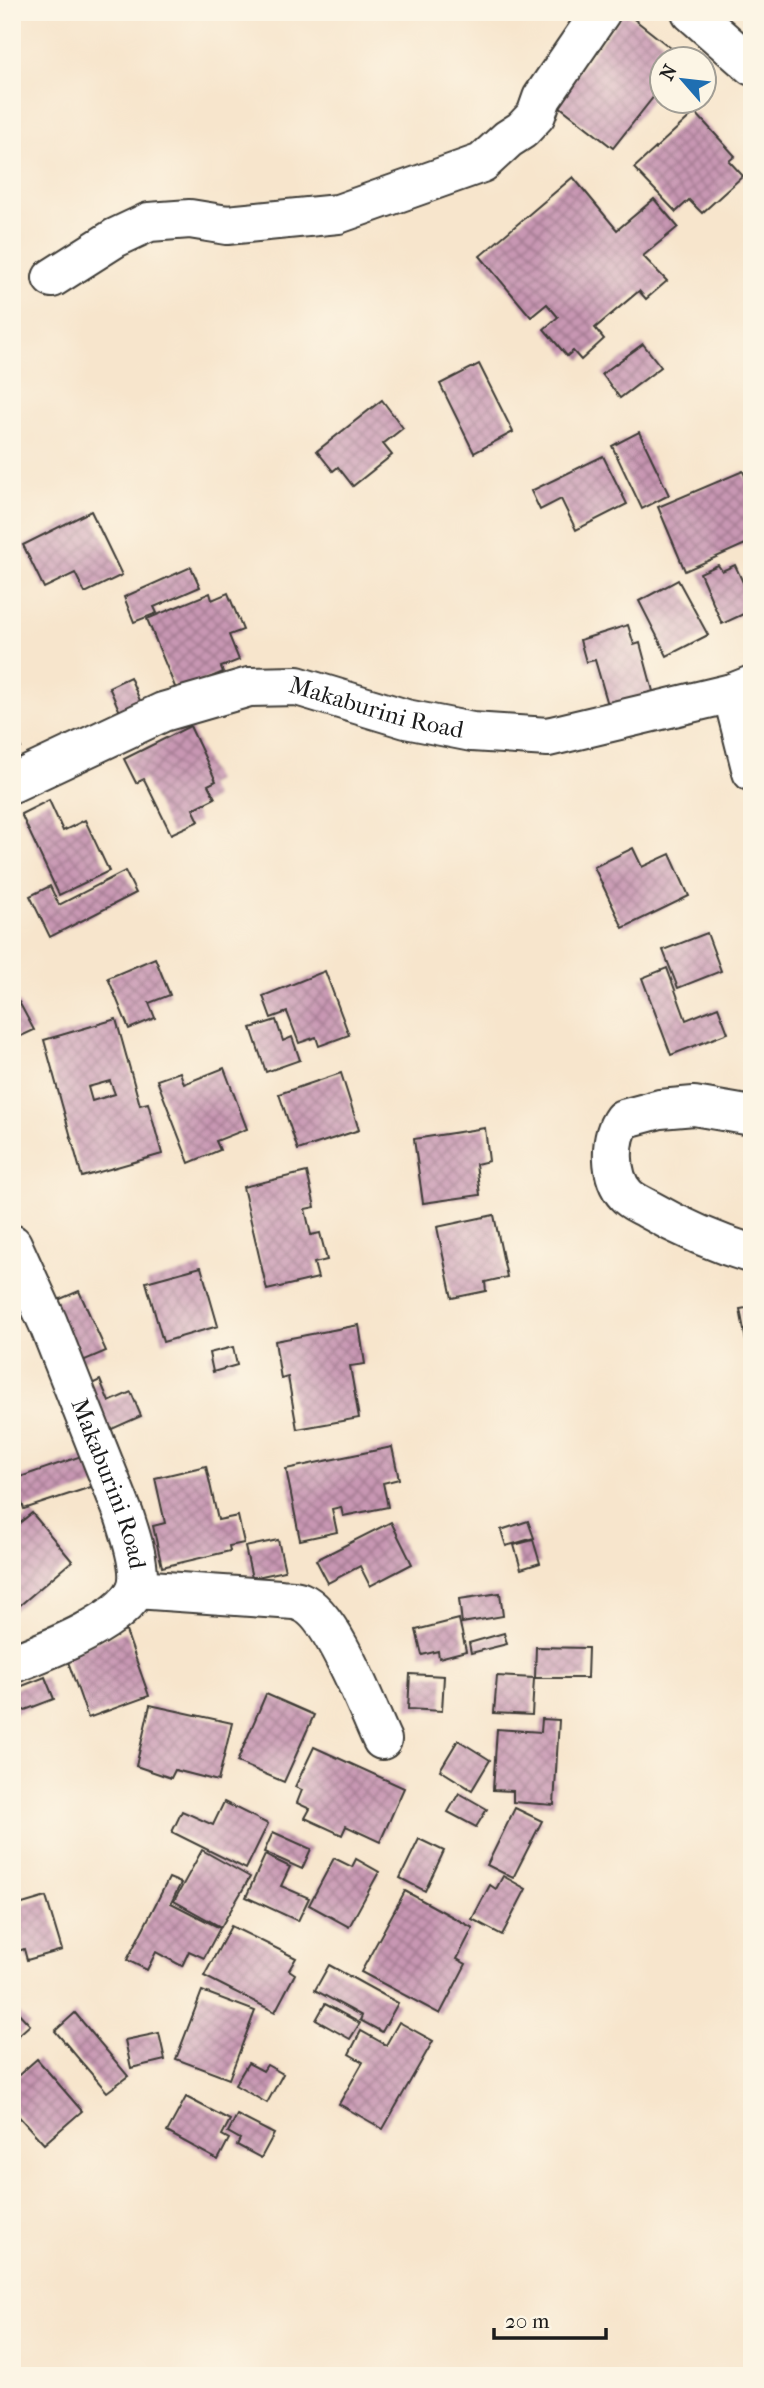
<svg xmlns="http://www.w3.org/2000/svg" width="764" height="2388" viewBox="0 0 764 2388" font-family="'IM FELL French Canon',serif">
	<style>
		.building { fill: url(#building-cross-hatch); fill-rule: evenodd }
		.lines { fill: none; stroke-linecap: round; stroke-linejoin: round }
		.minor-casing { stroke: #3d3a36; stroke-width: 42 }
		.minor { stroke: #fff; stroke-width: 38 }
		.labels { text-anchor: middle; stroke-width: 7; stroke-linejoin: round; paint-order: stroke }
		.street-label { font-size: 24px; fill: #1c1c1c; stroke: #fcf5e5 }
	</style>
	<defs>
		<pattern id="building-cross-hatch" width="8" height="8" patternUnits="userSpaceOnUse" patternTransform="scale(1.75)"><rect width="8" height="8" fill="#c897b3"/><path d="M0 0l8 8M0 8l8-8" fill="none" stroke="#a27a91"/></pattern>
	</defs>
	<rect width="100%" height="100%" fill="#fcf5e5"/>
	<filter id="ink" filterUnits="userSpaceOnUse"><feTurbulence type="fractalNoise" baseFrequency=".0143" numOctaves="2"/><feDisplacementMap in="SourceGraphic" scale="14" xChannelSelector="R" yChannelSelector="G"/><feConvolveMatrix kernelMatrix="1 2 1 2 8 2 1 2 1" color-interpolation-filters="sRGB"/></filter>
	<filter id="wash" filterUnits="userSpaceOnUse"><feTurbulence type="fractalNoise" baseFrequency=".00686" numOctaves="4" result="noise"/><feDisplacementMap in="SourceGraphic" scale="28" xChannelSelector="R" yChannelSelector="G"/><feGaussianBlur stdDeviation="1.57" result="paint"/><feColorMatrix in="noise" values="0 0 0 0 0 0 0 0 0 0 0 0 0 0 0 0 0 1.4 0 .05"/><feComposite in="paint" operator="in"/></filter>
	<g filter="url(#wash)">
		<rect width="100%" height="100%" fill="#f7e5cc"/>
		<g id="blocks">
			<!-- building -->
			<g class="building">
				<polygon points="625,12 686,60 662,60 662,86 613,148 554,102"/>
				<polygon points="695,112 735,156 729,161 743,176 702,213 689,200 676,212 634,168"/>
				<polygon points="573,177 617,230 654,199 678,227 643,256 667,281 646,299 639,291 595,328 604,339 581,360 573,351 567,356 544,329 558,317 547,304 531,317 480,256"/>
				<polygon points="643,344 661,367 620,398 602,374"/>
				<polygon points="479,364 513,432 474,453 440,384"/>
				<polygon points="382,400 403,428 383,444 392,455 353,486 338,467 333,471 317,451"/>
				<polygon points="639,432 669,495 642,509 612,446"/>
				<polygon points="603,456 627,504 576,530 561,499 540,510 531,491"/>
				<polygon points="743,471 752,492 752,525 744,529 750,542 685,571 658,507"/>
				<polygon points="91,511 122,575 85,593 75,573 44,588 23,545"/>
				<polygon points="718,565 722,571 735,565 752,602 752,610 722,624 700,573"/>
				<polygon points="191,567 200,587 154,607 157,613 134,622 124,597"/>
				<polygon points="678,580 708,635 667,656 639,601"/>
				<polygon points="210,593 212,600 228,593 243,630 229,635 239,660 221,667 223,672 177,692 147,619"/>
				<polygon points="628,625 634,645 640,643 654,695 609,708 595,660 586,662 580,640"/>
				<polygon points="130,677 141,703 120,712 109,687"/>
				<polygon points="190,726 216,781 208,785 215,798 193,809 199,821 171,834 144,779 136,783 124,759"/>
				<polygon points="12,731 21,748 12,752"/>
				<polygon points="49,800 63,831 85,820 109,871 59,895 21,814"/>
				<polygon points="633,848 642,867 670,854 689,896 623,928 594,867"/>
				<polygon points="125,871 136,893 50,937 30,896 50,886 59,905"/>
				<polygon points="707,933 721,971 678,988 663,950"/>
				<polygon points="155,958 170,995 149,1003 155,1018 129,1029 108,978"/>
				<polygon points="667,968 686,1020 718,1007 728,1033 671,1055 642,978"/>
				<polygon points="325,971 349,1035 319,1046 316,1037 299,1043 287,1012 271,1018 263,996"/>
				<polygon points="19,1002 34,1030 17,1038 12,1028 12,1005"/>
				<path d="M116,1019L140,1105L148,1103L162,1154L82,1177L44,1040ZM110,1081L115,1094L92,1101L88,1087Z"/>
				<polygon points="276,1020 283,1041 292,1037 300,1060 266,1072 251,1028"/>
				<polygon points="224,1068 247,1129 216,1141 220,1150 189,1163 157,1080 180,1072 184,1084"/>
				<polygon points="341,1073 359,1130 298,1150 279,1094"/>
				<polygon points="485,1128 489,1161 476,1164 480,1195 423,1203 414,1139"/>
				<polygon points="307,1172 315,1207 305,1209 311,1235 320,1233 327,1260 314,1263 318,1278 267,1290 243,1187"/>
				<polygon points="494,1215 507,1277 485,1282 486,1291 452,1298 437,1227"/>
				<polygon points="201,1267 218,1326 163,1342 146,1282"/>
				<polygon points="79,1291 106,1351 78,1363 53,1302"/>
				<polygon points="752,1307 752,1340 746,1341 740,1309"/>
				<polygon points="359,1325 365,1364 350,1366 359,1418 297,1429 288,1377 281,1379 275,1341"/>
				<polygon points="233,1347 237,1365 213,1372 209,1353"/>
				<polygon points="100,1380 109,1402 131,1392 141,1416 103,1433 83,1388"/>
				<polygon points="392,1447 399,1479 383,1483 388,1507 343,1516 341,1507 332,1509 337,1532 300,1540 286,1469"/>
				<polygon points="90,1453 100,1484 24,1509 14,1479"/>
				<polygon points="206,1466 218,1520 238,1516 244,1543 229,1546 230,1551 162,1567 153,1526 165,1523 155,1478"/>
				<polygon points="32,1513 72,1561 12,1612 12,1529"/>
				<polygon points="528,1521 534,1538 506,1546 501,1530"/>
				<polygon points="391,1522 412,1564 370,1586 360,1566 328,1583 316,1560"/>
				<polygon points="278,1540 285,1571 252,1578 245,1547"/>
				<polygon points="533,1540 540,1563 521,1569 514,1545"/>
				<polygon points="500,1593 503,1616 462,1623 459,1599"/>
				<polygon points="459,1619 466,1651 439,1658 438,1651 422,1655 416,1630"/>
				<polygon points="126,1631 149,1696 88,1718 65,1653"/>
				<polygon points="504,1633 507,1644 471,1653 469,1643"/>
				<polygon points="536,1647 588,1648 587,1678 535,1678"/>
				<polygon points="410,1674 444,1676 442,1711 408,1709"/>
				<polygon points="497,1676 534,1678 532,1715 494,1713"/>
				<polygon points="45,1677 54,1699 12,1715 12,1690"/>
				<polygon points="266,1694 314,1715 284,1782 237,1762"/>
				<polygon points="150,1705 232,1723 218,1781 175,1770 171,1778 136,1766"/>
				<polygon points="542,1719 559,1720 554,1805 513,1802 513,1791 493,1790 497,1729 541,1732"/>
				<polygon points="458,1740 490,1760 472,1790 440,1770"/>
				<polygon points="314,1747 404,1788 380,1842 346,1826 342,1835 305,1818 310,1809 297,1803 302,1790 295,1787"/>
				<polygon points="459,1793 487,1809 476,1827 448,1812"/>
				<polygon points="224,1802 268,1824 246,1869 172,1832 182,1811 213,1825"/>
				<polygon points="515,1808 542,1821 513,1878 487,1865"/>
				<polygon points="273,1832 311,1849 302,1869 264,1852"/>
				<polygon points="419,1839 444,1851 425,1891 400,1878"/>
				<polygon points="202,1850 250,1877 221,1927 174,1901"/>
				<polygon points="265,1855 290,1867 281,1886 309,1898 298,1921 246,1897"/>
				<polygon points="334,1858 352,1867 356,1859 379,1872 349,1927 309,1905"/>
				<polygon points="503,1876 526,1889 502,1935 472,1919 490,1885 496,1889"/>
				<polygon points="169,1878 181,1883 171,1903 220,1928 204,1958 189,1951 182,1966 156,1952 147,1970 127,1960"/>
				<polygon points="405,1891 473,1928 457,1959 466,1964 440,2014 361,1972"/>
				<polygon points="46,1897 62,1950 27,1960 24,1949 12,1953 12,1907"/>
				<polygon points="231,1926 296,1958 289,1970 295,1974 275,2012 204,1976"/>
				<polygon points="329,1965 398,2003 382,2032 360,2020 362,2016 315,1990"/>
				<polygon points="202,1991 255,2011 229,2079 176,2059"/>
				<polygon points="325,2004 360,2023 350,2039 316,2020"/>
				<polygon points="12,2006 30,2025 12,2041"/>
				<polygon points="75,2013 128,2076 107,2092 55,2031"/>
				<polygon points="399,2022 433,2041 383,2129 339,2104 363,2062 349,2054 361,2031 386,2045"/>
				<polygon points="159,2033 165,2060 131,2068 125,2040"/>
				<polygon points="37,2059 82,2111 44,2144 12,2109 12,2081"/>
				<polygon points="248,2063 263,2071 267,2065 283,2074 267,2103 235,2085"/>
				<polygon points="186,2097 230,2120 222,2135 229,2139 218,2160 167,2132"/>
				<polygon points="237,2115 274,2134 261,2158 237,2145 240,2139 228,2132"/>
			</g>
		</g>
	</g>
	<g filter="url(#ink)">
		<use href="#blocks" fill-opacity="0" stroke="#3d3a36" stroke-width="2"/>
		<g class="lines">
			<!-- minor casing -->
			<g class="minor-casing">
				<g id="minor">
					<polyline points="691,12 752,66"/>
					<polyline points="52,278 115,238 149,222 190,219 227,225 338,214 482,163 508,139 522,130 536,115 542,98 601,12"/>
					<polyline points="732,693 752,772"/>
					<path id="s1" d="M12,783L163,712L249,687L297,686L406,719L472,732L548,737L732,693L752,685"/>
					<path d="M752,1116L694,1106L660,1109L623,1119C609,1138 609,1177 626,1195C631,1201 641,1205 648,1209C681,1228 716,1243 752,1254"/>
					<path id="s2" d="M12,1244L48,1323L124,1515C130,1533 143,1571 136,1589C121,1623 45,1651 12,1664"/>
					<path d="M136,1589L280,1599C286,1600 295,1599 301,1602C332,1613 367,1708 382,1740"/>
				</g>
			</g>
			<!-- minor -->
			<use href="#minor" class="minor"/>
		</g>
	</g>
	<g class="labels">
		<!-- street labels -->
		<g class="street-label">
			<text dy="8" stroke="none"><textPath href="#s1" startOffset="387">Makaburini Road</textPath></text>
			<text dy="8" stroke="none"><textPath href="#s2" startOffset="259">Makaburini Road</textPath></text>
		</g>
	</g>
	<!-- margin -->
	<rect width="764" height="2388" fill="none" stroke="#fcf5e5" stroke-width="42"/>
	<!-- north arrow -->
	<g transform="translate(683 80) rotate(298)"><circle r="33" fill="#fcf5e5" stroke="#a29e95" stroke-width="2"/>
	<path d="M0-5L12 26L0 18L-12 26Z" fill="#1f6fb2"/>
	<text y="-10" font-size="19" font-weight="bold" text-anchor="middle" fill="#1c1c1c">N</text>
	</g>
	<!-- scale -->
	<path d="M494 2328v10h112v-10" fill="none" stroke="#1c1c1c" stroke-width="3.5"/>
	<text x="505" y="2328" font-size="21" fill="#1c1c1c" stroke="#fcf5e5" stroke-width="5" paint-order="stroke">20 m</text>
</svg>
